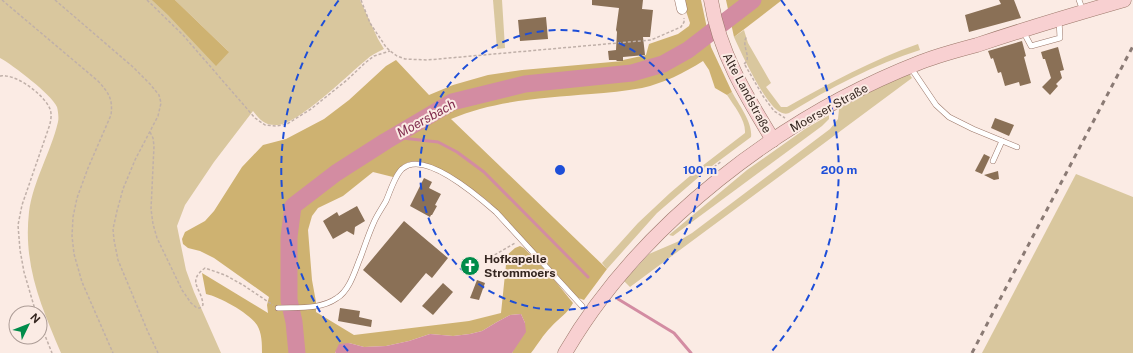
<svg xmlns="http://www.w3.org/2000/svg" width="1133" height="353" viewBox="0 0 1133 353" font-family="'Public Sans',sans-serif">
	<style>
		.green { fill: #d9c79e }
		.forest { fill: #ceb271 }
		.water { fill: #d38ca2 }
		.lines { fill: none; stroke-linecap: round; stroke-linejoin: round }
		.stream { stroke: #d38ca2; stroke-width: 3 }
		.river { stroke: #d38ca2; stroke-width: 17 }
		.building { fill: #8a7056 }
		.lane-casing { stroke: #9b7769; stroke-width: 6 }
		.street-casing { stroke: #9b7769; stroke-width: 11 }
		.secondary-casing { stroke: #9b7769; stroke-width: 15 }
		.path { stroke: #c0b0a9; stroke-width: 1.5; stroke-dasharray: 3 2; stroke-linecap: butt }
		.lane { stroke: #fff; stroke-width: 5 }
		.street { stroke: #fff; stroke-width: 10 }
		.secondary { stroke: #f8d0d1; stroke-width: 14 }
		.rail { stroke: #8a7a74; stroke-width: 3; stroke-dasharray: 5 5; stroke-linecap: butt }
		.ring { fill: none; stroke: #1d4ed8; stroke-width: 2; stroke-dasharray: 7 5 }
		.labels { text-anchor: middle; stroke-width: 4; stroke-linejoin: round; paint-order: stroke }
		.street-label { font-size: 12px; fill: #352620; stroke: #fbebe4 }
		.poi-label { font-size: 12px; font-weight: bold; fill: #352620; stroke: #fbebe4; text-anchor: start }
		.water-label { font-size: 13px; font-style: italic; fill: #832e4f; stroke: #fbebe4 }
		.centre { fill: #1d4ed8; stroke: #fbebe4; stroke-width: 2 }
		.ring-label { font-size: 12px; text-anchor: middle; font-weight: bold; fill: #1d4ed8; stroke: #fbebe4; stroke-width: 4; stroke-linejoin: round; paint-order: stroke }
	</style>
	<rect width="100%" height="100%" fill="#fbebe4"/>
	<!-- green -->
	<g class="green">
		<path d="M0,0H153L229,52L175,0H360L378,39L384,49C378,52 371,55 366,60C349,74 298,124 278,125C265,126 260,120 253,111L214,162L185,205L177,226L186,270L194,292L221,353H61C41,306 23,265 29,212C33,181 51,152 58,122C59,118 58,111 57,107C52,95 13,65 0,58Z"/>
		<polygon points="493,0 502,0 505,48 497,49"/>
		<path d="M744,30L748,43L771,83L766,87L781,107H787C830,83 872,60 918,44L920,50C875,64 830,88 789,113C786,114 784,114 780,112C765,104 742,55 734,37Z"/>
		<polygon points="907,74 910,75 912,78 630,287 624,281 649,254 677,242 692,233 830,129 838,119 839,109 862,95"/>
		<path d="M732,92C739,105 753,123 751,137L708,169L657,213L607,269L602,263L638,223L670,193L697,170L745,133C746,120 734,106 727,95Z"/>
		<polygon points="829,115 829,119 822,126 673,236 669,235 747,170 805,129"/>
		<polygon points="1076,174 1133,197 1133,353 982,353"/>
	</g>
	<!-- forest -->
	<g class="forest">
		<polygon points="152,0 175,0 229,52 216,66 168,15"/>
		<path d="M683,0H701L711,47L732,92L727,95L715,88L709,70L703,61C684,73 664,83 642,88C625,91 608,93 591,94C544,98 495,100 451,119L607,269L584,300L578,298L576,296L490,203C474,190 429,156 409,162C401,165 397,171 393,177L373,172L343,196L318,208L312,216L308,230L312,280L316,302V312L354,335L469,321L501,313L507,255L515,248L520,246L524,248L552,277L573,303C568,313 558,319 551,327C543,335 538,344 531,353H512L525,323L521,314L510,315L497,322L482,331L470,334L453,336L430,334L409,341L386,346L364,347L349,343L335,352L336,353H262C262,344 262,333 257,325C249,313 220,297 206,294L202,273L268,313L267,305L269,297L214,258L200,251L188,248L183,244L182,239L185,232L205,221L214,211L242,167L263,145L286,139L324,119L349,100L386,66L396,60L429,95L453,85L488,75L522,70L623,61V60L646,55L649,44L678,34L689,26L690,23L686,11Z"/>
		<polygon points="726,0 782,0 734,37"/>
	</g>
	<!-- water -->
	<polygon class="water" points="521,314 525,323 526,332 512,353 336,353 335,352 339,344 349,343 364,347 386,346 409,341 430,334 453,336 470,334 482,331 497,322 510,315"/>
	<g class="lines">
		<!-- stream -->
		<g class="stream">
			<polyline points="393,137 438,142 457,152 484,172 588,277"/>
			<polyline points="618,299 674,333 691,353"/>
		</g>
		<!-- river -->
		<polyline class="river" points="297,353 294,322 289,300 289,237 293,206 336,173 386,141 452,102 525,84 632,73 663,64 688,50 753,0"/>
	</g>
	<!-- building -->
	<g class="building">
		<polygon points="592,0 643,0 642,9 653,10 650,37 643,37 645,55 623,57 623,61 617,61 616,60 609,60 608,51 616,50 617,32 616,30 619,8 592,5"/>
		<polygon points="999,0 1014,0 1021,18 969,32 965,15 1001,4"/>
		<polygon points="546,17 548,39 520,41 518,20"/>
		<polygon points="1022,41 1026,56 1024,57 1031,83 1020,86 1019,82 1005,86 1001,72 998,73 993,58 991,59 988,51"/>
		<polygon points="1058,47 1064,70 1060,71 1062,78 1056,84 1058,86 1050,95 1042,87 1051,78 1045,59 1043,59 1041,52"/>
		<polygon points="995,118 1014,125 1009,136 991,128"/>
		<polygon points="984,154 990,157 982,174 975,171"/>
		<polygon points="998,171 999,179 994,180 984,175"/>
		<polygon points="424,178 432,182 429,188 441,194 435,205 437,206 432,215 431,215 430,217 410,206"/>
		<polygon points="357,206 365,221 355,227 354,235 347,231 333,239 323,221 337,212 339,216"/>
		<polygon points="404,221 448,258 432,278 426,273 401,303 363,270"/>
		<polygon points="477,280 485,283 479,300 470,298"/>
		<polygon points="443,283 453,292 433,315 422,306"/>
		<polygon points="340,308 360,311 359,317 372,320 371,327 338,321"/>
	</g>
	<g class="lines">
		<!-- lane casing -->
		<g class="lane-casing">
			<g id="lane">
				<polyline points="1079,0 1083,11"/>
				<polyline points="1023,31 1031,46 1060,38 1059,20"/>
				<polyline points="911,68 936,105 949,117 973,129 1017,147"/>
				<polyline points="993,161 1002,141"/>
				<path d="M278,308C297,307 320,310 337,298C350,290 355,270 361,256C365,245 369,233 374,222C377,215 382,208 386,201C390,192 395,175 402,169C424,149 479,197 496,212L582,306"/>
			</g>
		</g>
		<!-- street casing -->
		<g class="street-casing">
			<polyline id="street" points="680,0 682,9"/>
		</g>
		<!-- secondary casing -->
		<g class="secondary-casing">
			<g id="secondary">
				<path d="M711,0C719,52 746,96 773,140"/>
				<path d="M565,353C640,224 782,116 921,62C939,55 958,50 977,45C1025,29 1075,14 1124,0"/>
			</g>
		</g>
		<!-- path -->
		<g class="path">
			<path d="M2,0L98,81C109,93 113,99 111,115L88,168L77,198L73,217L72,236L74,254L82,282L113,353"/>
			<polyline points="55,0 133,67 150,84 159,95 161,103 158,116 135,160 123,189 117,211 113,229 114,240 118,260 148,332 158,353"/>
			<polyline points="147,0 183,35 255,118 265,125 277,126 287,124 311,109 347,80 365,63 374,56 390,51"/>
			<polyline points="361,0 370,23 386,47 390,51 397,56 405,59 427,60 651,40 681,27 684,22 684,18"/>
			<path d="M744,64C753,57 740,46 747,36"/>
			<polyline points="745,65 763,96 774,111 785,118"/>
			<path d="M0,76C2,76 4,75 6,76C20,77 45,96 50,109C52,114 51,121 49,127L22,205L18,225L20,250L24,272L36,313"/>
			<path d="M150,132L153,138L154,146L151,209L153,224L157,238L182,290L191,303L197,308H200L203,305C202,288 186,282 205,268L225,275L243,285L273,305"/>
			<polyline points="714,167 722,161"/>
			<polyline points="486,260 515,243"/>
			<polyline points="40,323 52,353"/>
		</g>
		<!-- lane -->
		<use href="#lane" class="lane"/>
		<!-- street -->
		<use href="#street" class="street"/>
		<!-- secondary -->
		<use href="#secondary" class="secondary"/>
		<!-- rail -->
		<polyline class="rail" points="972,353 1011,278 1133,46"/>
	</g>
	<!-- distance rings -->
	<g class="ring">
		<circle cx="560" cy="170" r="140"/>
		<path d="M348 351A279 279 0 0 1 339 0M781 0A279 279 0 0 1 772 351"/>
	</g>
	<!-- icons -->
	<defs>
		<g id="church-disc" transform="scale(1)"><circle r="9.5" fill="#008c4a" stroke="#fbebe4"/><path d="M-1.2-6h2.4v3.5h3.3v2.4h-3.3V6h-2.4V-.1h-3.3v-2.4h3.3Z" fill="#fff"/></g>
	</defs>
	<g fill-rule="evenodd">
		<use href="#church-disc" x="470" y="266"/>
	</g>
	<g class="labels">
		<!-- street labels -->
		<g class="street-label">
			<text transform="translate(747 93) rotate(62)" y="4">Alte Landstraße</text>
			<text transform="translate(829 108) rotate(-29)" y="4">Moerser Straße</text>
		</g>
		<!-- poi labels -->
		<g class="poi-label">
			<text x="484" y="263">Hofkapelle<tspan x="484" dy="14">Strommoers</tspan></text>
		</g>
		<!-- water labels -->
		<g class="water-label">
			<text transform="translate(426 118) rotate(-29)" y="5">Moersbach</text>
		</g>
	</g>
	<circle cx="560" cy="170" r="6" class="centre"/>
	<g class="ring-label">
		<text x="700" y="174">100 m</text>
		<text x="839" y="174">200 m</text>
	</g>
	<!-- north arrow -->
	<g transform="translate(28 325) rotate(47)"><circle r="19" fill="#fbebe4" stroke="#ac9c96"/>
	<path d="M0-3L7 15L0 10L-7 15Z" fill="#008c4a"/>
	<text y="-6" font-size="11" font-weight="bold" text-anchor="middle" fill="#352620">N</text>
	</g>
</svg>
